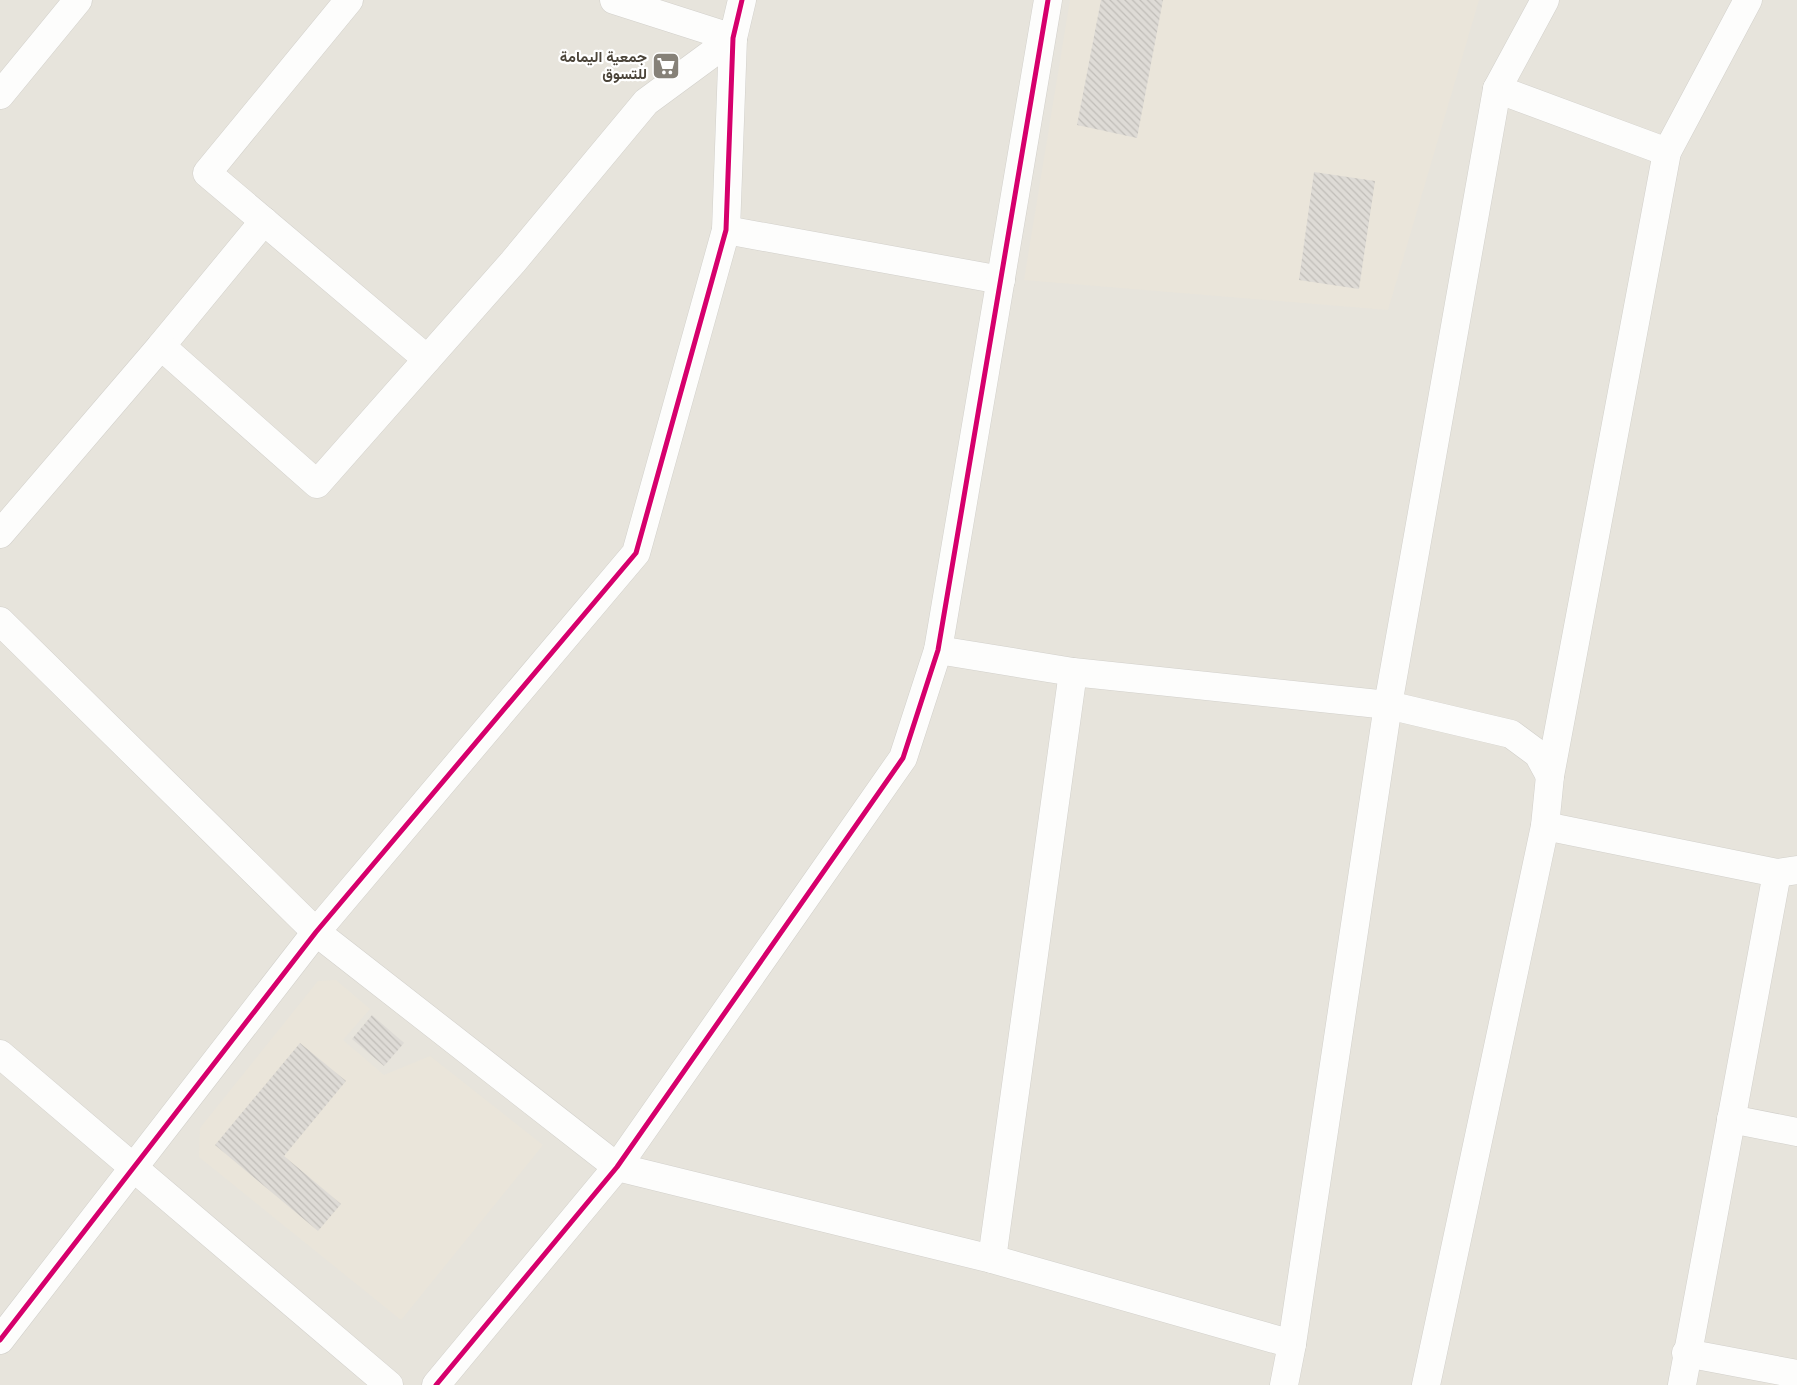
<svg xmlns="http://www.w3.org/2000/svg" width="1797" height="1385" viewBox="0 0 1797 1385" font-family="Overpass,Vazirmatn,sans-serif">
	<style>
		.residential { fill: #e7e4dc }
		.education { fill: #eae5da }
		.building { fill: url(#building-back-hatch) }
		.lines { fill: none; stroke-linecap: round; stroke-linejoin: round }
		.minor-casing { stroke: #d2d0cb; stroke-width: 29 }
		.tertiary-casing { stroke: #d2d0cb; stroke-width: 29 }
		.minor { stroke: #fdfdfc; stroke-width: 28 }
		.tertiary { stroke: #fdfdfc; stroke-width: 28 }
		.cycleway-casing { stroke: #fff; stroke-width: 8 }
		.cycleway { stroke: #d6006c; stroke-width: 5 }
		.labels { text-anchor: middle; stroke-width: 4.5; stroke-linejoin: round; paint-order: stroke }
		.poi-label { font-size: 15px; font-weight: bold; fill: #4b4439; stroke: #fff; text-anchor: end }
	</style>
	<defs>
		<pattern id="building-back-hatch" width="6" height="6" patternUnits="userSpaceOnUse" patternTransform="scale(1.25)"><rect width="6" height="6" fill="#dedbd6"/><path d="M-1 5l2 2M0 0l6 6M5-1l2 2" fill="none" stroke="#c0bdb8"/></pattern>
	</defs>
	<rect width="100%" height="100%" fill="#f4f2ee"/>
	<!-- residential -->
	<rect class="residential" x="0" y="0" width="1797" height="1385"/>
	<!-- education -->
	<g class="education">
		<polygon points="1070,0 1479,0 1388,310 1024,280"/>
		<polygon points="336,980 370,1009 343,1040 384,1075 430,1056 543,1145 401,1320 199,1157 200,1128 318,981"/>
	</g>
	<!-- building -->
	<g class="building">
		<polygon points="1101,0 1163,0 1137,138 1077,125"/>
		<polygon points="1314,172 1375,181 1359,289 1299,280"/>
		<polygon points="372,1015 404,1043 384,1066 352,1039"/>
		<polygon points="300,1043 346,1081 284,1156 341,1204 318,1231 215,1145"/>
	</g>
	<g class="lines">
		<!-- minor casing -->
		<g class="minor-casing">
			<g id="minor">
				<polyline points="349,0 207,173 427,359"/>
				<polyline points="614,0 733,38"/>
				<polyline points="726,230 1001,280"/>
				<polyline points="161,346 264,221"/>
				<polyline points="0,534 161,346 317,484 513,262 646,102 733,38"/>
				<polyline points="0,621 316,932 617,1167 992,1259 1292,1344"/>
				<polyline points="938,650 1073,672 1388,705"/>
				<polyline points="1545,826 1777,873 1797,870"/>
				<polyline points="0,1054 389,1385"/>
				<polyline points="1731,1119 1797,1132"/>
				<polyline points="992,1259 1073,672"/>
				<polyline points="0,1340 316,932 636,553 726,230 733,38 742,0"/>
				<polyline points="1686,1353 1797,1374"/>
				<polyline points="436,1385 617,1167 903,758 938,650 1048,0"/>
				<polyline points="1682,1385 1777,873"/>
			</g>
		</g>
		<!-- tertiary casing -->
		<g class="tertiary-casing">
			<g id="tertiary">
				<polyline points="1497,89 1667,152"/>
				<polyline points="0,95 78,0"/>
				<polyline points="1388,705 1511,734 1538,754 1550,776"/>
				<polyline points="1284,1385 1292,1344 1388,705 1497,89 1545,0"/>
				<polyline points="1426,1385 1545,826 1550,776 1667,152 1748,0"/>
			</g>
		</g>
		<!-- minor -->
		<use href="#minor" class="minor"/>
		<!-- tertiary -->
		<use href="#tertiary" class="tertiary"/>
		<!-- cycleway casing -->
		<g class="cycleway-casing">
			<g id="cycleway">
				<polyline points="0,1340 316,932 636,553 726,230 733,38 742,0"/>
				<polyline points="436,1385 617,1167 903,758 938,650 1048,0"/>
			</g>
		</g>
		<!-- cycleway -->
		<use href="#cycleway" class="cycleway"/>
	</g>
	<!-- icons -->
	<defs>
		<g id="supermarket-square" transform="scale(1.4375)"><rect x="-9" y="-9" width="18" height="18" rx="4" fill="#868178" stroke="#fff"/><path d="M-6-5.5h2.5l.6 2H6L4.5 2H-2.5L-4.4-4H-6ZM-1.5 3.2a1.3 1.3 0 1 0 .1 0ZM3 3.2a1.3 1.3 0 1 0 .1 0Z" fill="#fff"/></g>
	</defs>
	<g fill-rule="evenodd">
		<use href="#supermarket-square" x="666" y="66"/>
	</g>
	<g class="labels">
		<!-- poi labels -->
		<g class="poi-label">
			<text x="647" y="62">جمعية اليمامة<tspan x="647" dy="17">للتسوق</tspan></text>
		</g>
	</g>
</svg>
